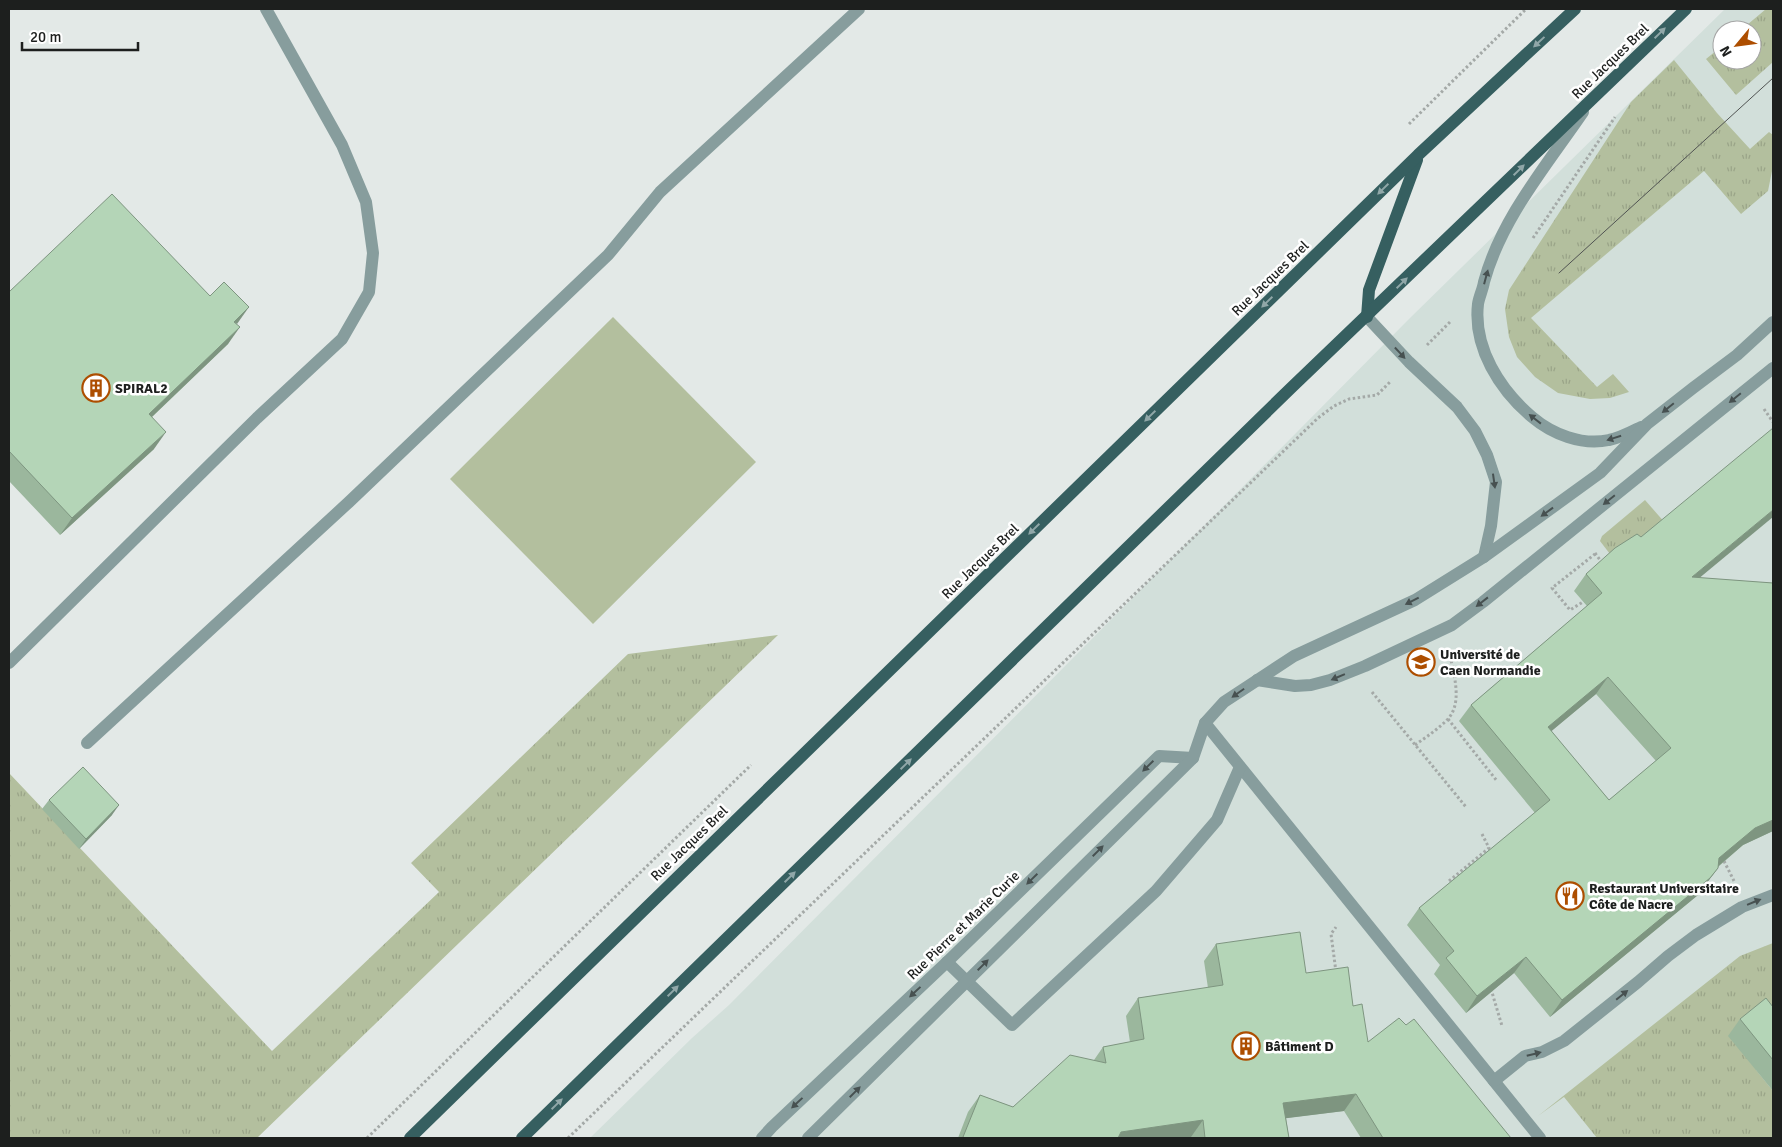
<svg xmlns="http://www.w3.org/2000/svg" width="1782" height="1147" viewBox="0 0 1782 1147" font-family="Signika,sans-serif">
	<style>
		.built { fill: #d2dfda; fill-rule: evenodd }
		.grass { fill: url(#grass-tufts) }
		.park { fill: #b3bf9e }
		.lines { fill: none; stroke-linecap: round; stroke-linejoin: round }
		.path { stroke: #a4a9a7; stroke-width: 3; stroke-dasharray: 2.5 2.5; stroke-linecap: butt }
		.service { stroke: #879d9d; stroke-width: 12 }
		.minor { stroke: #879d9d; stroke-width: 12 }
		.primary { stroke: #365f60; stroke-width: 12 }
		.tram { stroke: #505352; stroke-width: 1 }
		.wall { fill: #9bb79d; fill-rule: evenodd }
		.shaded-wall { fill: #7e9580 }
		.building { fill: #b4d5b7; stroke: #7e9580; fill-rule: evenodd }
		.oneway { fill: #90a7a8 }
		.oneway2 { fill: #475151 }
		.labels { text-anchor: middle; stroke-width: 5; stroke-linejoin: round; paint-order: stroke }
		.street-label { font-size: 14px; fill: #1d1f1e; stroke: #fff }
		.poi-label { font-size: 14px; font-weight: bold; fill: #1d1f1e; stroke: #fff; text-anchor: start }
	</style>
	<defs>
		<pattern id="grass-tufts" width="24" height="20" patternUnits="userSpaceOnUse" patternTransform="scale(1.25)"><rect width="24" height="20" fill="#b3bf9e"/><path d="M3 7l-1-3M5 7V3M7 7l1-3M15 17l-1-3M17 17v-4M19 17l1-3" fill="none" stroke="#9aa488"/></pattern>
	</defs>
	<rect width="100%" height="100%" fill="#e3e9e7"/>
	<!-- built -->
	<path class="built" d="M1725,9H1773V1138H590L692,1038L729,1005L1409,319ZM1722,30H1752V60H1722Z"/>
	<!-- grass -->
	<g class="grass">
		<polygon points="1766,9 1773,9 1773,62 1736,95 1706,59 1722,46 1722,60 1752,60 1752,30 1741,30"/>
		<polygon points="1674,60 1717,113 1750,149 1769,132 1773,135 1773,166 1768,191 1741,214 1704,171 1531,318 1597,387 1613,374 1629,392 1610,398 1590,399 1558,393 1535,377 1517,357 1509,337 1505,309 1509,290 1631,102"/>
		<polygon points="1645,500 1666,524 1613,558 1600,541 1602,536"/>
		<polygon points="778,635 257,1138 9,1138 9,773 272,1051 439,892 411,863 628,654"/>
		<polygon points="1773,943 1773,1056 1756,1070 1773,1091 1773,1138 1597,1138 1564,1097 1538,1116 1740,956"/>
	</g>
	<!-- park -->
	<polygon class="park" points="613,317 756,462 593,624 450,479"/>
	<g class="lines">
		<!-- path -->
		<g class="path">
			<polyline points="1409,124 1526,9"/>
			<polyline points="1533,238 1615,117"/>
			<polyline points="1427,345 1451,321"/>
			<polyline points="1764,409 1773,422"/>
			<polyline points="1595,553 1603,564"/>
			<polyline points="1586,600 1570,610 1552,588 1595,554"/>
			<polyline points="1372,692 1466,807"/>
			<polyline points="1448,719 1497,781"/>
			<path d="M1415,745C1426,737 1437,730 1447,720C1463,704 1454,675 1450,656"/>
			<polyline points="1724,861 1734,881"/>
			<polyline points="1452,885 1449,881 1489,848 1481,832"/>
			<polyline points="1336,972 1331,934 1336,927"/>
			<polyline points="1491,989 1502,1026"/>
			<polyline points="367,1138 751,765"/>
			<polyline points="568,1138 1318,418 1334,406 1349,399 1377,395 1391,381"/>
		</g>
		<!-- service -->
		<g class="service">
			<polyline points="9,663 257,418 342,339 369,292 373,253 366,202 342,145 266,9"/>
			<polyline points="1257,680 1295,686 1311,685 1330,680 1365,666 1452,625 1483,602 1773,368"/>
			<polyline points="1205,723 1540,1138"/>
			<polyline points="87,743 349,502 608,255 660,192 859,9"/>
			<polyline points="947,962 1012,1025 1156,891 1217,820 1240,767"/>
			<polyline points="1494,1081 1525,1056 1542,1052 1564,1041 1638,982 1668,956 1696,935 1742,907 1773,895"/>
		</g>
		<!-- minor -->
		<g class="minor">
			<path d="M1583,112C1546,166 1501,219 1484,282C1483,289 1479,297 1478,304C1473,348 1500,390 1532,417C1552,434 1582,446 1609,440C1620,438 1631,432 1641,427"/>
			<polyline points="1367,317 1409,362 1457,407 1475,431 1487,455 1496,482 1491,526 1484,557"/>
			<polyline points="762,1138 772,1127 947,962 1159,756 1193,758"/>
			<polyline points="808,1138 1193,758 1205,723 1224,702 1294,656 1415,600 1484,557 1600,473 1647,424 1693,388 1737,355 1773,322"/>
		</g>
		<!-- primary -->
		<g class="primary">
			<polyline points="1367,317 1369,290 1417,160"/>
			<polyline points="410,1138 1418,155 1575,9"/>
			<polyline points="522,1138 1291,388 1686,9"/>
		</g>
		<!-- tram -->
		<polyline class="tram" points="1559,273 1773,78"/>
	</g>
	<!-- wall -->
	<g class="wall">
		<polygon points="9,292 237,324 228,344 152,417 154,449 60,535 9,481"/>
		<path d="M1641,537L1700,578L1773,583V831L1743,845L1718,867L1698,895L1550,1017L1514,973L1466,1013L1434,974L1440,965L1407,925L1419,908L1535,813L1459,721L1471,705L1587,606L1574,591L1586,574ZM1596,694L1656,761L1609,800L1551,731Z"/>
		<polygon points="49,800 112,815 79,849 42,809"/>
		<polygon points="1216,944 1306,973 1353,1006 1368,1042 1511,1138 1361,1138 1344,1111 1286,1118 1289,1138 1191,1138 1191,1137 1180,1138 958,1138 968,1112 980,1095 1013,1107 1094,1060 1103,1047 1130,1042 1126,1016 1138,998 1208,988 1204,961"/>
		<polygon points="1773,1007 1773,1091 1728,1036 1740,1019"/>
	</g>
	<!-- shaded-wall -->
	<g class="shaded-wall">
		<polygon points="249,307 237,324 234,322"/>
		<polygon points="240,327 228,344 137,431 149,414"/>
		<polygon points="166,432 154,449 60,535 72,518"/>
		<polygon points="1773,510 1773,517 1680,594 1692,577"/>
		<polygon points="1608,677 1596,694 1536,744 1548,727"/>
		<polygon points="119,805 112,815 79,849 86,839"/>
		<polygon points="1773,820 1773,831 1743,845 1708,875 1719,858 1755,828"/>
		<polygon points="1718,868 1698,895 1550,1017 1562,1000"/>
		<polygon points="1526,957 1514,973 1466,1013 1477,996"/>
		<polygon points="1356,1094 1344,1111 1272,1120 1283,1103"/>
		<polygon points="1203,1120 1191,1137 1180,1138 1117,1138 1121,1132"/>
	</g>
	<!-- building -->
	<g class="building">
		<polygon points="112,194 210,296 224,282 249,307 234,322 240,327 149,414 166,432 72,518 9,451 9,292"/>
		<path d="M1773,428V510L1692,577L1773,583V820L1755,828L1719,858L1718,868L1710,878L1562,1000L1526,957L1477,996L1446,958L1454,951L1419,908L1550,800L1471,705L1602,593L1586,574L1615,548L1637,534L1641,537ZM1608,677L1671,748L1609,800L1548,727Z"/>
		<polygon points="83,767 119,805 86,839 49,800"/>
		<polygon points="1300,932 1306,973 1348,967 1353,1006 1362,1004 1368,1042 1399,1018 1406,1025 1414,1019 1511,1138 1383,1138 1356,1094 1283,1103 1289,1138 1205,1138 1203,1120 1121,1132 1118,1138 965,1138 963,1137 980,1095 1013,1107 1070,1055 1106,1063 1103,1047 1144,1039 1138,998 1223,985 1216,944"/>
		<polygon points="1766,998 1773,1007 1773,1060 1740,1019"/>
	</g>
	<!-- one-way arrows -->
	<defs><path id="oneway-solid" d="M-6-.8H1V-3.2L6.5 0L1 3.2V.8H-6Z" transform="scale(1.25)"/></defs>
	<g class="oneway">
		<use href="#oneway-solid" transform="translate(1660 33) rotate(-44)"/>
		<use href="#oneway-solid" transform="translate(1539 42) rotate(137)"/>
		<use href="#oneway-solid" transform="translate(1519 170) rotate(-44)"/>
		<use href="#oneway-solid" transform="translate(1383 189) rotate(136)"/>
		<use href="#oneway-solid" transform="translate(1402 283) rotate(-44)"/>
		<use href="#oneway-solid" transform="translate(1267 302) rotate(136)"/>
		<use href="#oneway-solid" transform="translate(1150 416) rotate(136)"/>
		<use href="#oneway-solid" transform="translate(1034 529) rotate(136)"/>
		<use href="#oneway-solid" transform="translate(906 764) rotate(-44)"/>
		<use href="#oneway-solid" transform="translate(790 877) rotate(-44)"/>
		<use href="#oneway-solid" transform="translate(673 991) rotate(-44)"/>
		<use href="#oneway-solid" transform="translate(557 1104) rotate(-44)"/>
	</g>
	<g class="oneway2">
		<use href="#oneway-solid" transform="translate(1486 277) rotate(-75)"/>
		<use href="#oneway-solid" transform="translate(1400 353) rotate(47)"/>
		<use href="#oneway-solid" transform="translate(1735 398) rotate(141)"/>
		<use href="#oneway-solid" transform="translate(1668 408) rotate(141)"/>
		<use href="#oneway-solid" transform="translate(1535 419) rotate(-142)"/>
		<use href="#oneway-solid" transform="translate(1614 438) rotate(162)"/>
		<use href="#oneway-solid" transform="translate(1494 481) rotate(82)"/>
		<use href="#oneway-solid" transform="translate(1609 500) rotate(141)"/>
		<use href="#oneway-solid" transform="translate(1547 512) rotate(144)"/>
		<use href="#oneway-solid" transform="translate(1412 601) rotate(153)"/>
		<use href="#oneway-solid" transform="translate(1482 602) rotate(142)"/>
		<use href="#oneway-solid" transform="translate(1338 677) rotate(157)"/>
		<use href="#oneway-solid" transform="translate(1238 693) rotate(145)"/>
		<use href="#oneway-solid" transform="translate(1148 766) rotate(136)"/>
		<use href="#oneway-solid" transform="translate(1098 851) rotate(-45)"/>
		<use href="#oneway-solid" transform="translate(1032 879) rotate(136)"/>
		<use href="#oneway-solid" transform="translate(1754 902) rotate(-22)"/>
		<use href="#oneway-solid" transform="translate(983 965) rotate(-45)"/>
		<use href="#oneway-solid" transform="translate(915 992) rotate(137)"/>
		<use href="#oneway-solid" transform="translate(1622 995) rotate(-39)"/>
		<use href="#oneway-solid" transform="translate(1534 1054) rotate(-14)"/>
		<use href="#oneway-solid" transform="translate(855 1092) rotate(-45)"/>
		<use href="#oneway-solid" transform="translate(797 1103) rotate(137)"/>
	</g>
	<!-- icons -->
	<defs>
		<g id="building-ring" transform="scale(1.4375)"><circle r="9.5" fill="#fff" stroke="#ad4e00" stroke-width="1.5"/><path d="M-4-6H4V6H1V3H-1V6H-4ZM-2.5-4.3h1.7v1.8h-1.7ZM.8-4.3h1.7v1.8H.8ZM-2.5-1h1.7V.8h-1.7ZM.8-1h1.7V.8H.8Z" fill="#ad4e00"/></g>
		<g id="university-ring" transform="scale(1.4375)"><circle r="9.5" fill="#fff" stroke="#ad4e00" stroke-width="1.5"/><path d="M0-5L7-2L0 1L-7-2ZM-4 1L0 2.5L4 1V4Q0 6-4 4Z" fill="#ad4e00"/></g>
		<g id="restaurant-ring" transform="scale(1.4375)"><circle r="9.5" fill="#fff" stroke="#ad4e00" stroke-width="1.5"/><path d="M-5-6h1v4h1v-4h1v4h1v-4h1v5L-1.5 .5V6h-2V.5L-5-1ZM5-6V6H3V1.5H1.5Q1.5-4 5-6Z" fill="#ad4e00"/></g>
	</defs>
	<g fill-rule="evenodd">
		<use href="#building-ring" x="96" y="388"/>
		<use href="#university-ring" x="1421" y="662"/>
		<use href="#restaurant-ring" x="1570" y="896"/>
		<use href="#building-ring" x="1246" y="1046"/>
	</g>
	<g class="labels">
		<!-- street labels -->
		<g class="street-label">
			<text transform="translate(1610 61) rotate(-44)" y="5">Rue Jacques Brel</text>
			<text transform="translate(1270 278) rotate(-44)" y="5">Rue Jacques Brel</text>
			<text transform="translate(980 561) rotate(-44)" y="5">Rue Jacques Brel</text>
			<text transform="translate(689 843) rotate(-44)" y="5">Rue Jacques Brel</text>
			<text transform="translate(963 925) rotate(-44)" y="5">Rue Pierre et Marie Curie</text>
		</g>
		<!-- poi labels -->
		<g class="poi-label">
			<text x="115" y="393">SPIRAL2</text>
			<text x="1440" y="659">Université de<tspan x="1440" dy="16">Caen Normandie</tspan></text>
			<text x="1589" y="893">Restaurant Universitaire<tspan x="1589" dy="16">Côte de Nacre</tspan></text>
			<text x="1265" y="1051">Bâtiment D</text>
		</g>
	</g>
	<!-- border -->
	<rect width="1782" height="1147" fill="none" stroke="#1d1f1e" stroke-width="20"/>
	<!-- north arrow -->
	<g transform="translate(1737 45) rotate(241)"><circle r="24" fill="#ffffff" stroke="#a5a5a5"/>
	<path d="M0-4L9 19L0 12L-9 19Z" fill="#ad4e00"/>
	<text y="-8" font-size="14" font-weight="bold" text-anchor="middle" fill="#1d1f1e">N</text>
	</g>
	<!-- scale -->
	<path d="M22 42v8h116v-8" fill="none" stroke="#1d1f1e" stroke-width="2.5"/>
	<text x="30" y="42" font-size="15" fill="#1d1f1e" stroke="#ffffff" stroke-width="4" paint-order="stroke">20 m</text>
</svg>
